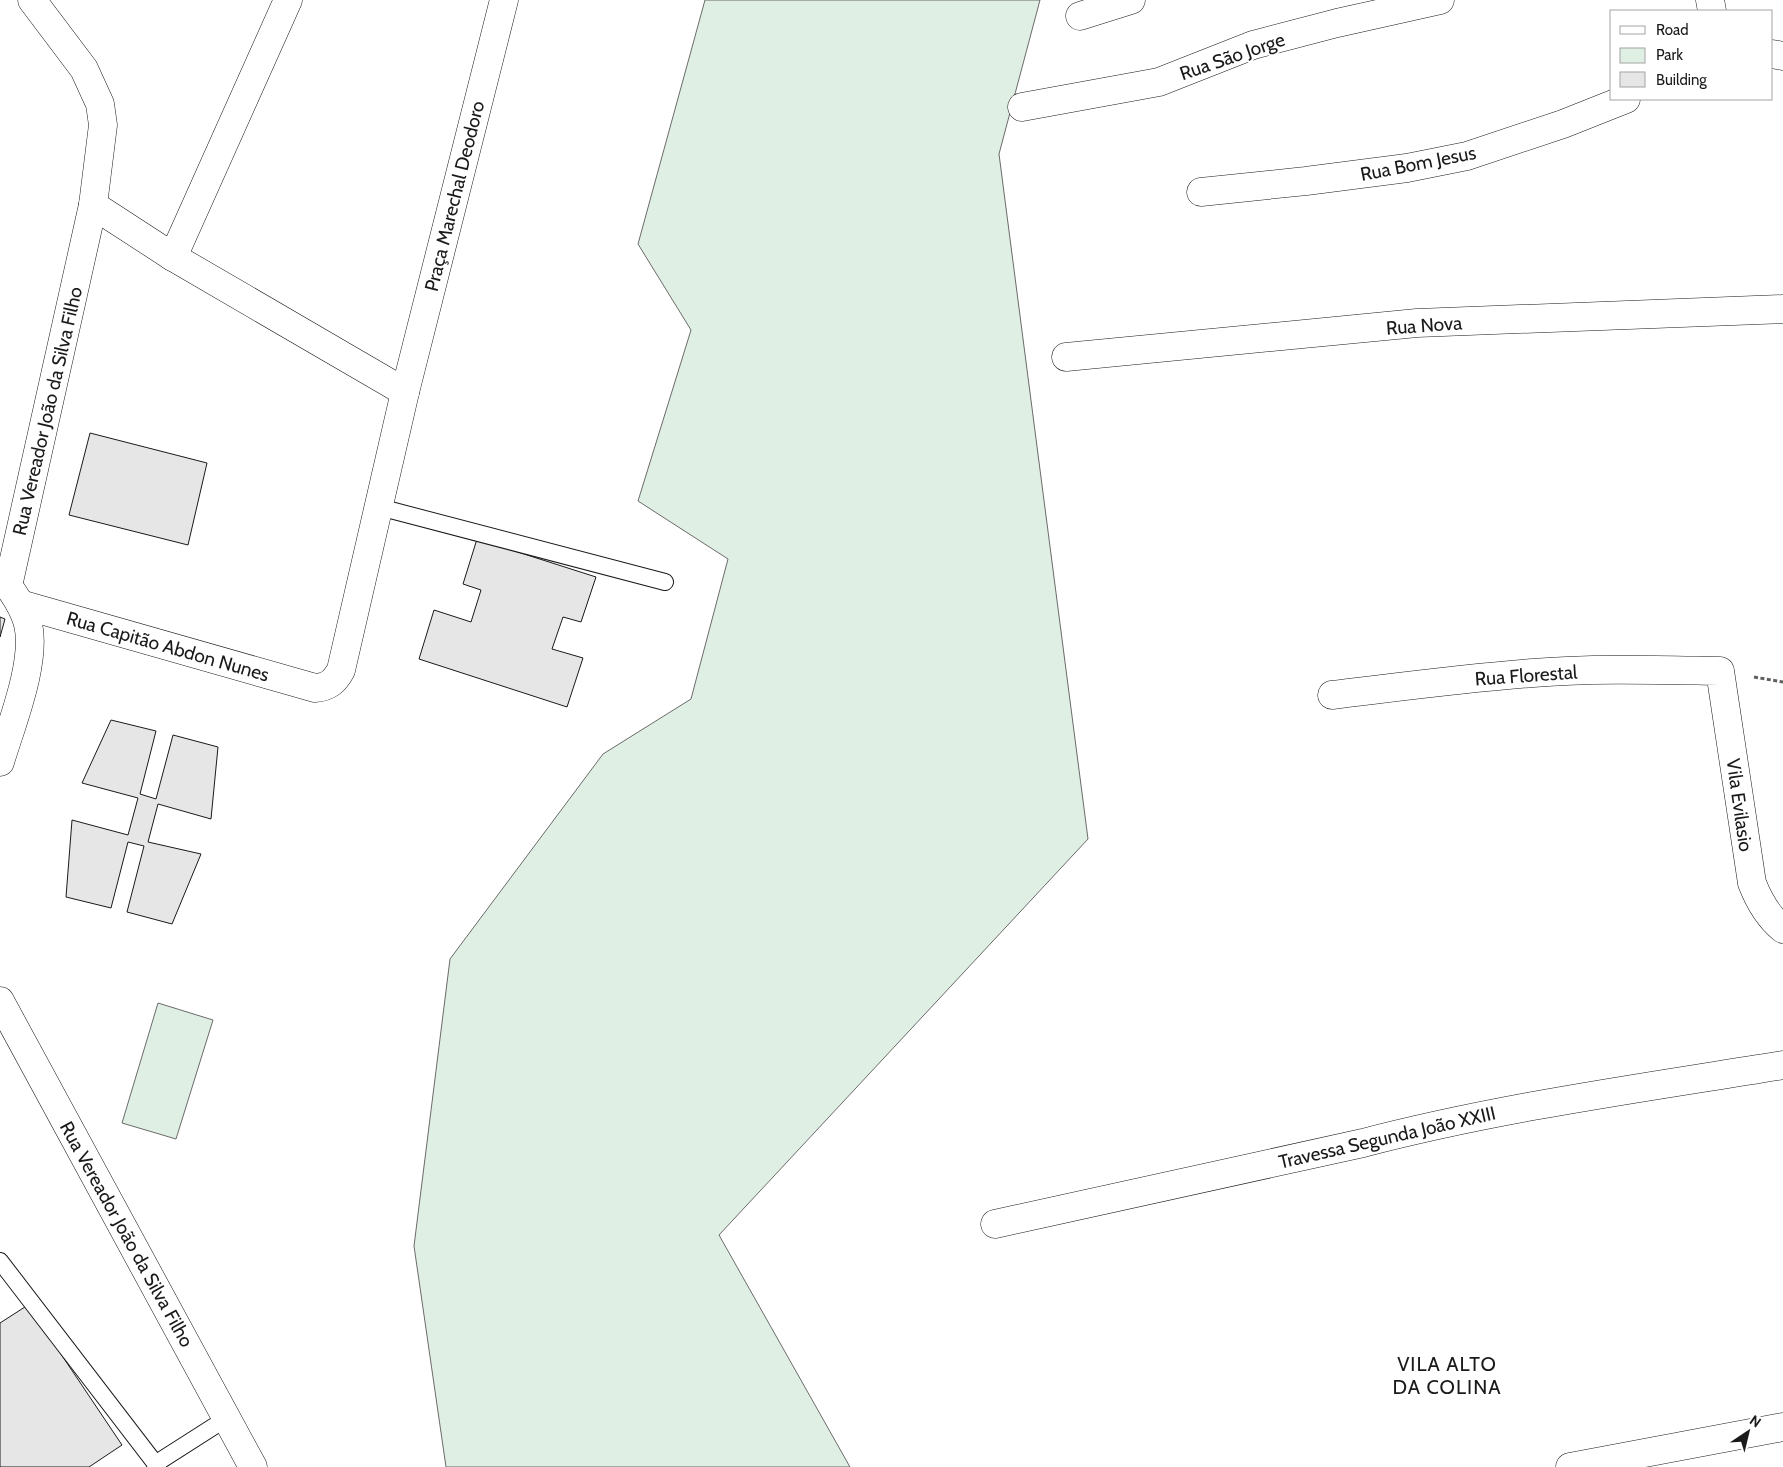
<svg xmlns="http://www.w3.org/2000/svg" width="1783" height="1467" viewBox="0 0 1783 1467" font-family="Cabin,sans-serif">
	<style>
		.green { fill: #e0efe3; stroke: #6a6a6a }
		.building { fill: #e6e6e6; stroke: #1a1a1a }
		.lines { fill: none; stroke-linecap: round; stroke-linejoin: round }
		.lane-casing { stroke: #1a1a1a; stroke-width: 18 }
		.street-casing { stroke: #1a1a1a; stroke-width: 29 }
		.secondary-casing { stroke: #1a1a1a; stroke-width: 29 }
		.path { stroke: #5f5f5f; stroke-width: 3; stroke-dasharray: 4 2.5; stroke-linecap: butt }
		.lane { stroke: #fff; stroke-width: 16 }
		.street { stroke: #fff; stroke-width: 28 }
		.secondary { stroke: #fff; stroke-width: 28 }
		.labels { text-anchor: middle; stroke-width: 4; stroke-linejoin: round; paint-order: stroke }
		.street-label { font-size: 19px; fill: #1a1a1a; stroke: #fff }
		.neighbourhood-label { font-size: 20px; letter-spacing: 1px; fill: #1a1a1a; stroke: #fff }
	</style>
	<rect width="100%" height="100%" fill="#fff"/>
	<!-- green -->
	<g class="green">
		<polygon points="705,0 1040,0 999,154 1088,839 719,1235 850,1467 446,1467 414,1246 450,959 603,754 691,699 728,559 638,501 691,330 638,244"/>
		<polygon points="158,1003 213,1020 176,1139 122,1123"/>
	</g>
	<!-- building -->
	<g class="building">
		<polygon points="90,433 207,463 188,545 69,515"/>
		<polygon points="477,539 596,577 581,622 563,617 552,649 583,658 567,707 419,659 434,610 471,622 481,590 463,584"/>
		<polygon points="0,617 5,619 0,637"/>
		<polygon points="111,720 156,731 140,794 156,799 173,735 218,747 211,819 158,804 148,842 201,854 172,924 127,912 144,846 128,842 111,908 66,897 72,820 128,835 138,798 82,783"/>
		<polygon points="28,1305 122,1445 89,1467 0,1467 0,1323"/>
	</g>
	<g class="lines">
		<!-- lane casing -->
		<g class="lane-casing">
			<g id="lane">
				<polyline points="379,507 665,582"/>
				<polyline points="0,1261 158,1467"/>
				<polyline points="155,1464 227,1418"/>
			</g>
		</g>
		<!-- street casing -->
		<g class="street-casing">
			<g id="street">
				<polyline points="1710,0 1712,11"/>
				<polyline points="1080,16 1131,0"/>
				<polyline points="1772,54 1783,56"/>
				<polyline points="1022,107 1159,82 1253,45 1337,23 1440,0"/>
				<polyline points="1201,192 1306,181 1407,168 1467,156 1563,124 1626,99"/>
				<polyline points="93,205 173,257 405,392"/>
				<polyline points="173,257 288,0"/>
				<polyline points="1066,357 1417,323 1783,309"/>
				<path d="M20,604L315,688C329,687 335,681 341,670L405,392L504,0"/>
				<path d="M1332,695C1399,687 1466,678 1533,673C1595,668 1658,670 1720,671L1752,883C1759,901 1768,917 1783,929"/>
				<path d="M995,1224L1363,1143C1501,1107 1642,1088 1783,1065"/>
				<polyline points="1570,1467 1783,1427"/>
			</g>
		</g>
		<!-- secondary casing -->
		<g class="secondary-casing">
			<g id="secondary">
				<path d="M0,574C11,590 23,605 28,624C37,662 11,725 0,762"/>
				<polyline points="8,586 93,205 103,125 100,104 84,69 32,0"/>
				<polyline points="0,1001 253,1467"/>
			</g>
		</g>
		<!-- path -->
		<polyline class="path" points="1754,677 1783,682"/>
		<!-- lane -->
		<use href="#lane" class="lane"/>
		<!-- street -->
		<use href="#street" class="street"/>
		<!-- secondary -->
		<use href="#secondary" class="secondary"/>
	</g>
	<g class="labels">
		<!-- street labels -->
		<g class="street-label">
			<text transform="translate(1232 56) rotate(-19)" y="7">Rua São Jorge</text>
			<text transform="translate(1418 163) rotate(-11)" y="7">Rua Bom Jesus</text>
			<text transform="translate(454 196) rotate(-76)" y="7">Praça Marechal Deodoro</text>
			<text transform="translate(1424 325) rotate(-4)" y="7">Rua Nova</text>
			<text transform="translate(47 411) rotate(-77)" y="7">Rua Vereador João da Silva Filho</text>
			<text transform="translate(168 646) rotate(16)" y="7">Rua Capitão Abdon Nunes</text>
			<text transform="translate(1526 675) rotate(-4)" y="7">Rua Florestal</text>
			<text transform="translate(1740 805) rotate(82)" y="7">Vila Evilasio</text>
			<text transform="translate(1387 1137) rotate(-13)" y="7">Travessa Segunda João XXIII</text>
			<text transform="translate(127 1234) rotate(61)" y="7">Rua Vereador João da Silva Filho</text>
		</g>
		<!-- neighbourhood labels -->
		<g class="neighbourhood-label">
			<text x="1447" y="1371">VILA ALTO<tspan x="1447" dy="23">DA COLINA</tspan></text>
		</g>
	</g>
	<!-- legend -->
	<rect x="1610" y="10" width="162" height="90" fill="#ffffff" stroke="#a3a3a3"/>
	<rect x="1620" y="26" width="25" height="8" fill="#ffffff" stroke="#a3a3a3"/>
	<text x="1656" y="35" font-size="15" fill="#1a1a1a">Road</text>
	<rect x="1620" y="48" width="25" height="15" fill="#e0efe3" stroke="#a3a3a3"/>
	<text x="1656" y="60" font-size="15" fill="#1a1a1a">Park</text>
	<rect x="1620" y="72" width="25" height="15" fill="#e6e6e6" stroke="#a3a3a3"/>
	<text x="1656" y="85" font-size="15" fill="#1a1a1a">Building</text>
	<!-- north arrow -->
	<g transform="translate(1748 1432) rotate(35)" stroke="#ffffff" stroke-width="4" paint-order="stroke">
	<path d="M0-4L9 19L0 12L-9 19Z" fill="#1a1a1a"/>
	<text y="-8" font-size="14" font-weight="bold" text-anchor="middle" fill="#1a1a1a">N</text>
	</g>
</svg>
